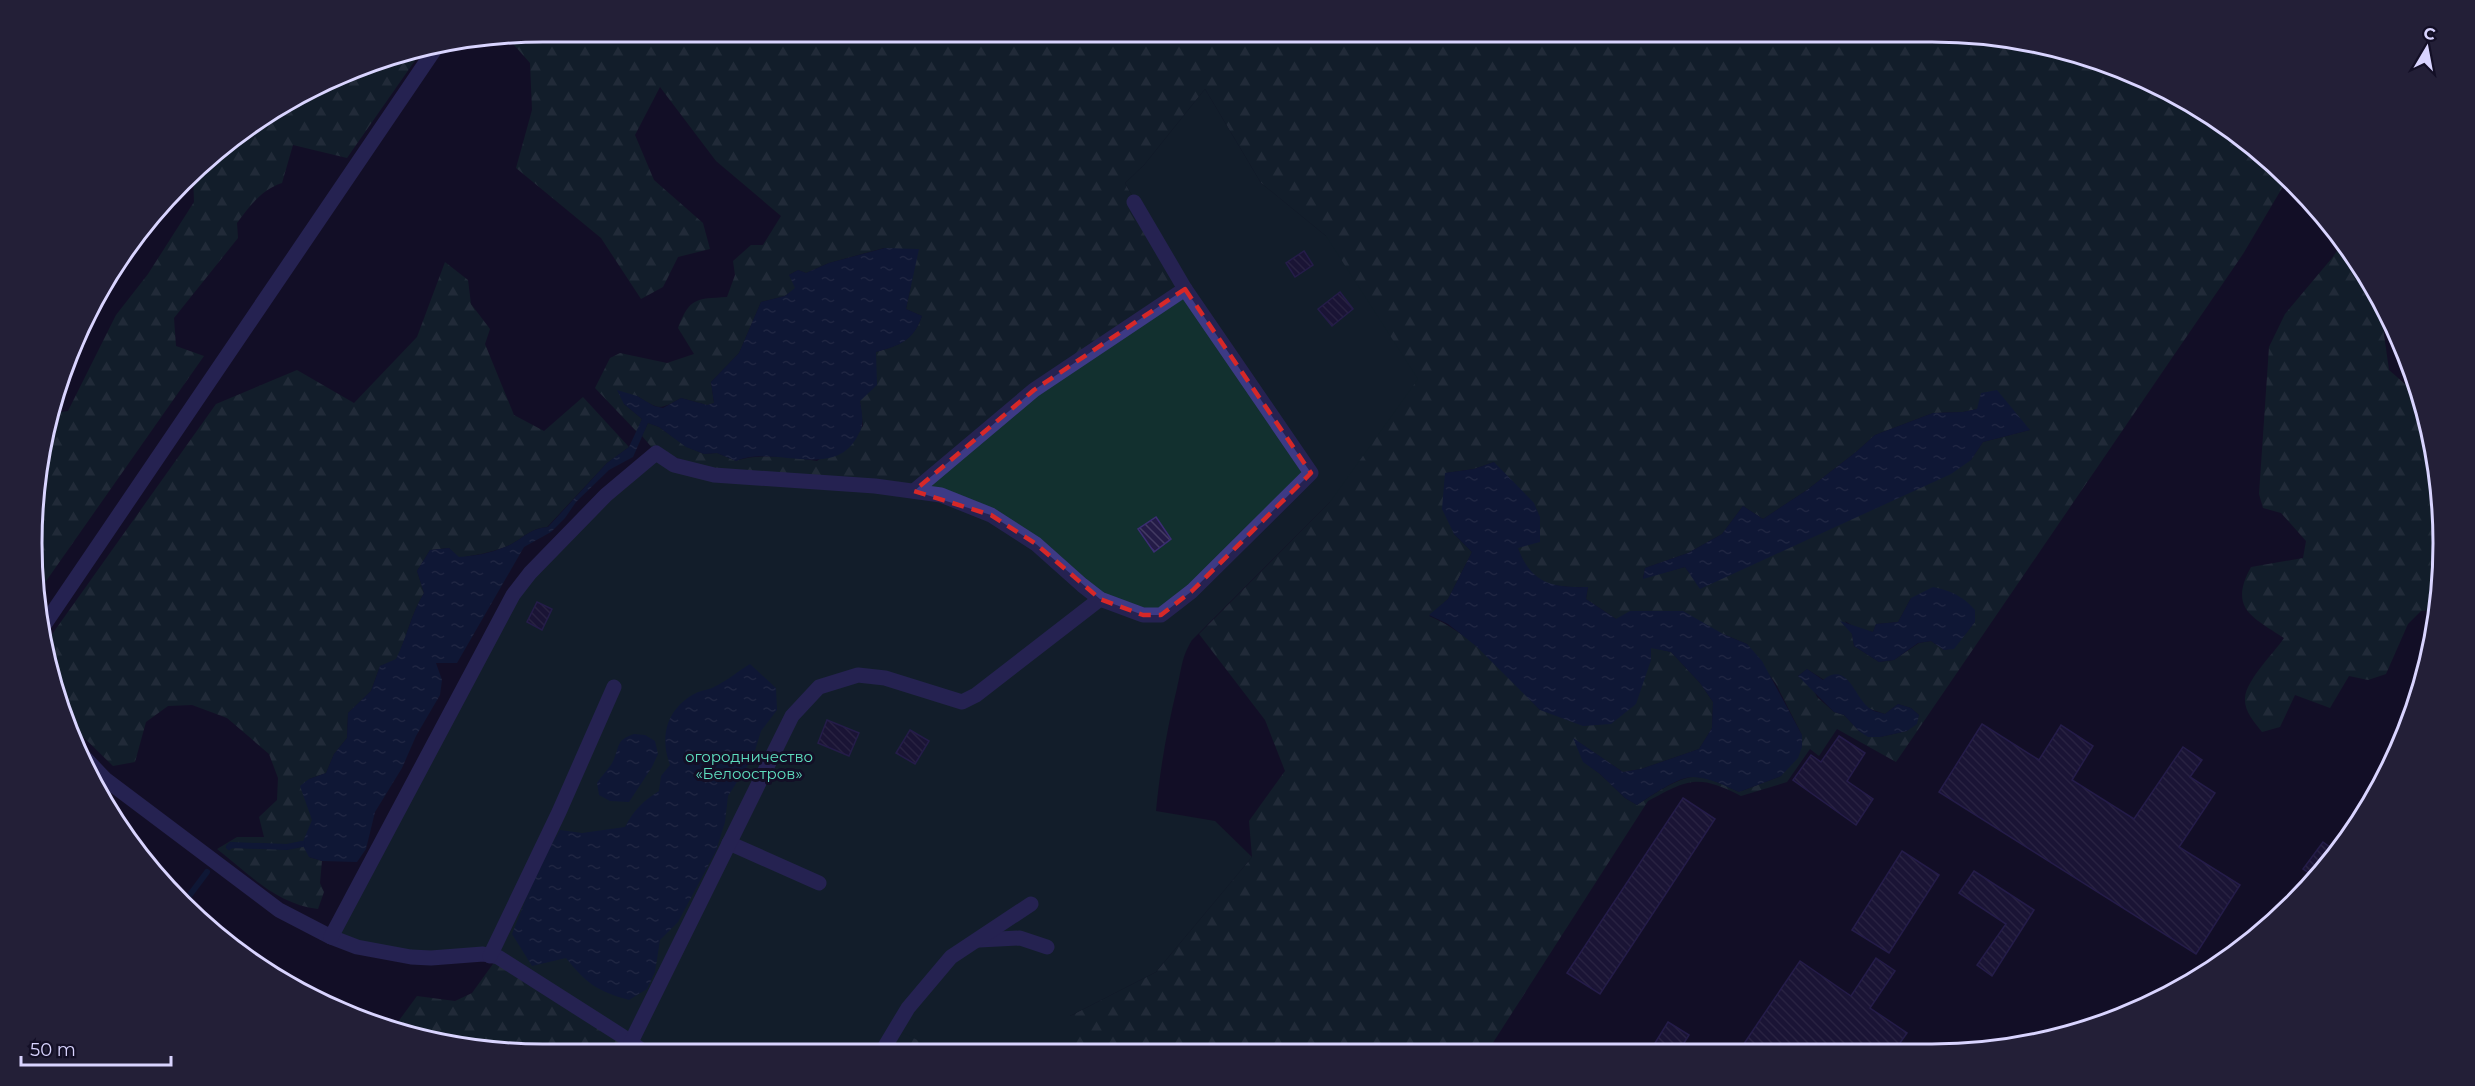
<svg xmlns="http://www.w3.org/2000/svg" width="2475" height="1086" viewBox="0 0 2475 1086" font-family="Montserrat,sans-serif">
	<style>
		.forest { fill: url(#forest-firs); fill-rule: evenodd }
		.garden { fill: #12302f }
		.water { fill: url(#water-ripples) }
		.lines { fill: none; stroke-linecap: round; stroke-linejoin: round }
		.stream { stroke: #0c2248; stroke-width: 6 }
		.building { fill: url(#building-back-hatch); stroke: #3b2d73; stroke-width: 1.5 }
		.minor { stroke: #3d3a85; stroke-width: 15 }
		.marked { fill: none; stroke: #d62828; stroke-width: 4.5; stroke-dasharray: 12 8; stroke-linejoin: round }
		.labels { text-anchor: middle; stroke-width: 6; stroke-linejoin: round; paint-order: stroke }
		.park-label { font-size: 15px; fill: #5fe0c0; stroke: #130f26 }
		.rim { fill: none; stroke: #d9d4ff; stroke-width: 3 }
	</style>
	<defs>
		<pattern id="forest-firs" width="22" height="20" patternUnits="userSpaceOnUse" patternTransform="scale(1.5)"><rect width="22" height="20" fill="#12302f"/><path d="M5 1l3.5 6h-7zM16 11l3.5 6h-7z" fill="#344d4e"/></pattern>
		<pattern id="water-ripples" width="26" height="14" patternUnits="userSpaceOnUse" patternTransform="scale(1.5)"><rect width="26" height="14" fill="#0c2248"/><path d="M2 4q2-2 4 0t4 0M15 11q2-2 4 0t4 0" fill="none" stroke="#2f4163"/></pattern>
		<pattern id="building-back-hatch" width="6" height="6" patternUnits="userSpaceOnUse" patternTransform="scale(1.5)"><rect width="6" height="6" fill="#241b47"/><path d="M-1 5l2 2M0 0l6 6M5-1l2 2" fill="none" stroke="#433b63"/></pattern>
	</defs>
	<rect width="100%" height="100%" fill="#130f26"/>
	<!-- forest -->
	<g class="forest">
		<path d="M543,32H1932L2097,59L2188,100L2270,159L2288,178L2243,254L1896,762L1837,729L1819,756L1810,749L1787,782L1741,796C1698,774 1689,779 1648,801L1487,1052L1070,1053V1016L1156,972L1252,857L1249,821L1285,771L1265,720L1199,634L1330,502L1326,236L1261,183L1205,89L1144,165L1125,183L1182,284L918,488L734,477L654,450L642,436L648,423L659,427L687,447L704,454L717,453L736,461C755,453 797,457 817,461L863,426L860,401L875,367L876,352C900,345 913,341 922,316L906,309L911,285L884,248L829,263L806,273L798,270L789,275L796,288L785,296L761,302L739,353L711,382L714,403L707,405L681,398C658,411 659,409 637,396L624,404L642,419L637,432L595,388L610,358L620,353L667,363L694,354L678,328C690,297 696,299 727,297L735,275L733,261L751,245H763L781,216L716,161L660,87L635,135L654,180L703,223L710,249L678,257L663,287L641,299L601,238L516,168L532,110L530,63L507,37ZM1977,409L2030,430L1983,442L1971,460L1700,588L1685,567L1643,578L1645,568L1688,553L1722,534L1743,506L1763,519L1807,490L1856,452L1875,435L1933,413L1963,412ZM1494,462C1502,491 1513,556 1534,576C1547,588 1572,587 1588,587L1586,599L1616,619L1723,634L1747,644L1776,684L1802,735L1781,776L1739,792C1726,786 1708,776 1693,777C1679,777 1649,797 1637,805L1625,798L1600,774L1584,762L1574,739L1623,772L1641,769L1699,749L1712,728L1713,702L1700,683L1671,652L1651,647V660L1540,710C1507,675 1474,635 1429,616L1448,599L1472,552L1454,534L1445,473L1474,469ZM1911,598L1975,622L1954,648L1944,650L1931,641L1919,643L1894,660L1879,662L1854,646L1852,634L1845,621L1856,628L1873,632L1876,624L1898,622ZM1807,669L1870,709L1885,714L1898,704L1911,708L1919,715L1907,731L1880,737L1859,731L1844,715L1834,712L1817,697L1813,689L1798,676Z"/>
		<path d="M421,52L347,158L293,145L282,183C261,190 250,206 237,223L238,238L174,318L176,346L204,356L37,594L32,543L41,444L53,413L68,411L116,315L148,274L194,202L193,174L206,158L287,100L378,59Z"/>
		<path d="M2344,241L2379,299L2389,370L2421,398L2426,411L2442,510L2439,610L2421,611L2408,624L2386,674L2368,680L2349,676L2330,708L2295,695L2280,727L2262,732C2254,722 2244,711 2245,698C2246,680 2274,653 2284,638C2253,617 2228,609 2251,567L2303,558L2306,541L2281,513L2263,508L2259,494L2269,347L2285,314L2332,258Z"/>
		<path d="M445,262L468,280L471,304L490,329L485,344L514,415L544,431L583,397L629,447L607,463L547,527C527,529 523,540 505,547C490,553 475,555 459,558L449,548L430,550L417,571L424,593C411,614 407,637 396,660L380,666L371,691L348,713L347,738L334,754L326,773L309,779L312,820L309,857L322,861L320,883L324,892L318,909C276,904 249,874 217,849L237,837H264L259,817L277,800L278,778L269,754L227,718L192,705L168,706L146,722L135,762L113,766L74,728L43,647L216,404L297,370L354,403L417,337Z"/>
		<polygon points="498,957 647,1054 543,1054 392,1030 417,996 455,1001 472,993"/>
		<polygon points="897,1029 934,1048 975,1047 975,1053 881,1053"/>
	</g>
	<!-- garden -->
	<path class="garden" d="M1205,89L1261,183L1326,236L1418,379L1330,502L1192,640C1181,658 1182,668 1177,688C1167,729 1160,769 1156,811L1215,821L1252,857L1156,972L1070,1016V1053H975L974,1047L934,1048L897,1030L881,1053L647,1054L498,957L431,958L333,936L513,595L654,450L674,465L918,488L1182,284L1125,183L1144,165Z"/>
	<!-- water -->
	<g class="water">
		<path d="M885,248L919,249L906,309L922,316C913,341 901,345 876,352L877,385L860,401C861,408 863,417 862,424C862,429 859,433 857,437C833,481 773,444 736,461L717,453L704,454L686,447L659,427L648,423L633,457L609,470L576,502L565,518L551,532L524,547L457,663H436L442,680L440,695L416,736L402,768L375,812L366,849L357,862L322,861L309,857L302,844L312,820L300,786L309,779L326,773L334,754L347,738L348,713L371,691L380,666L396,659C407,637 411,614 424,593L417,571L430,550L449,548L459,557C475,556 491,553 505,547C523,540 527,529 548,527L607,463L629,447L642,419L624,404L617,390L637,396L654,406L663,408L681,398L707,405L714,403L711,382L739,353L761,302L785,296L795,288L789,275L798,270L806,273L829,263Z"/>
		<polygon points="1997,390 2030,430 1983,442 1971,460 1951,474 1700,589 1685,567 1643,579 1645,568 1688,553 1722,534 1743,506 1763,519 1807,490 1856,452 1875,435 1933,413 1963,412 1977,409 1981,393"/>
		<path d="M1494,462L1534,503L1540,517V542L1518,548C1531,584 1553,588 1588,587L1586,599L1616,619L1630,611H1683L1723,634L1747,644L1762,661L1802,735V747L1798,758L1781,776L1739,792C1726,786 1708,777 1693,777C1677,777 1651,796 1637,805L1625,798L1600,774L1583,762L1573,738L1623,772L1641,769L1699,749L1712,728L1713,702L1700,683L1671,652L1651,648V660L1636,704L1611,724L1583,726L1540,710L1476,646L1448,624L1429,615L1448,599L1472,552L1454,534L1442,509L1445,473L1474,469Z"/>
		<path d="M1933,587C1951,591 1963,596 1975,610V622L1954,649L1944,650L1931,641L1918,643L1894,660L1879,662L1854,646L1852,634L1840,621L1873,632L1876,624L1898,622L1911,598Z"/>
		<path d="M750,664L776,688L777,710L761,731L753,757L728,796L725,822L716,851L678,922L660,940L655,972L647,989L629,1000C597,991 587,984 566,958L532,966L512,934L539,866L560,830L582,833L625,827C634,810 643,801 659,791L661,776L670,765C659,736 667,708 696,693C702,690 709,690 714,687C727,681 738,671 750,664Z"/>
		<path d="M1807,669L1823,680C1847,661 1854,695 1867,706C1871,711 1878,712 1885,714L1898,704L1911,708L1919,715L1917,724L1907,731L1880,737H1868L1859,731L1844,715L1834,712L1798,676Z"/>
		<path d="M634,734L645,735L655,741L658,754L652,767L629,802L610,801L599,795L597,783C602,775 611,767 614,759C620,744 617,740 634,734Z"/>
	</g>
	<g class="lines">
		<!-- stream -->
		<g class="stream">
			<polyline points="229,847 231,845 287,847 302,844"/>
			<polyline points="183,904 207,872"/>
		</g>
	</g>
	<!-- building -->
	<g class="building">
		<polygon points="1304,251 1313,265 1295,277 1286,263"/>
		<polygon points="1340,292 1353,309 1332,326 1318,309"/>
		<polygon points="1156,517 1171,539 1154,552 1138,529"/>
		<polygon points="537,602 552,609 542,630 527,622"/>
		<polygon points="827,720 859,733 849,756 818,743"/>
		<polygon points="1982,724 2039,760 2061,725 2093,746 2072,780 2134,819 2183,747 2202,760 2190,777 2215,793 2179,847 2240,885 2196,954 1939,792"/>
		<polygon points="910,730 929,741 915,764 896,753"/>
		<polygon points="1839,736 1865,753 1847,781 1873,799 1856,825 1793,780 1811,755 1821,762"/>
		<polygon points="1683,798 1715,819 1600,994 1567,973"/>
		<polygon points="2323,842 2338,853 2315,877 2303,869"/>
		<polygon points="1902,851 1939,875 1889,953 1852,930"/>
		<polygon points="1974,871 2034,910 1992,976 1977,965 2006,924 1959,893"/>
		<polygon points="1876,958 1895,971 1870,1008 1907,1033 1895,1050 1739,1051 1800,961 1851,996"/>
		<polygon points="1668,1022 1689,1035 1679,1051 1650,1051"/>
	</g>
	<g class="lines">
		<!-- minor -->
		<g class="minor">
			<polyline points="914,491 1034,390 1185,289"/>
			<polyline points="40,631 435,49"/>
			<polyline points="85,758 105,779 279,910 331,937 357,947 411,957 431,958 483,954 498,957 622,1036 647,1054"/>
			<polyline points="729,843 819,883"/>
			<polyline points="331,937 513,595 530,573 606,495 656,453 674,465 714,475 875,486 941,495 991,515 1036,544 1082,585 1100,599 1143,615 1161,615 1192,591 1311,473 1185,289 1134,202"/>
			<polyline points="979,940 1020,938 1047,947"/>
			<polyline points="490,956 559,812 614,687"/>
			<polyline points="631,1042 792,716 819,687 858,675 885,678 962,702 976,695 1100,599"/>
			<polyline points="881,1053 908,1008 951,957 1031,904"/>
		</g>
	</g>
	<!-- marked area -->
	<path d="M0 0H2475V1086H0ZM1185,289L1311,473L1192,591L1161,615H1143L1100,599L1036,544L991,515L914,491L1034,390Z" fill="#130f26" fill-opacity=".55" fill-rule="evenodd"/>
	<path class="marked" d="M1185,289L1311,473L1192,591L1161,615H1143L1100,599L1036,544L991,515L914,491L1034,390Z"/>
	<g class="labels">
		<!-- park labels -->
		<g class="park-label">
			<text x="749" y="762">огородничество<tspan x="749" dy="17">«Белоостров»</tspan></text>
		</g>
	</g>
	<!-- crop -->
	<path d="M0 0H2475V1086H0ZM543 42H1932A501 501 0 0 1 2433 543V543A501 501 0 0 1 1932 1044H543A501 501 0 0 1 42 543V543A501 501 0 0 1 543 42Z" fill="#231f37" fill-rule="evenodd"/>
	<path class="rim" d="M543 42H1932A501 501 0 0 1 2433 543V543A501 501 0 0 1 1932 1044H543A501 501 0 0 1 42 543V543A501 501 0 0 1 543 42Z"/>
	<!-- north arrow -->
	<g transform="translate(2427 48) rotate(10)" stroke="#130f26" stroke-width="4.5" paint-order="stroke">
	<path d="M0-4.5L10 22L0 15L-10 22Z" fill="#d9d4ff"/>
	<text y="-9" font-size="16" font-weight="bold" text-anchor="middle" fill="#d9d4ff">С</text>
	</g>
	<!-- scale -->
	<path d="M21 1056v9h150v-9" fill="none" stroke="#d9d4ff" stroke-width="3"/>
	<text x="30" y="1056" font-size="18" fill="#d9d4ff" stroke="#130f26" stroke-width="4.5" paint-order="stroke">50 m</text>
</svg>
